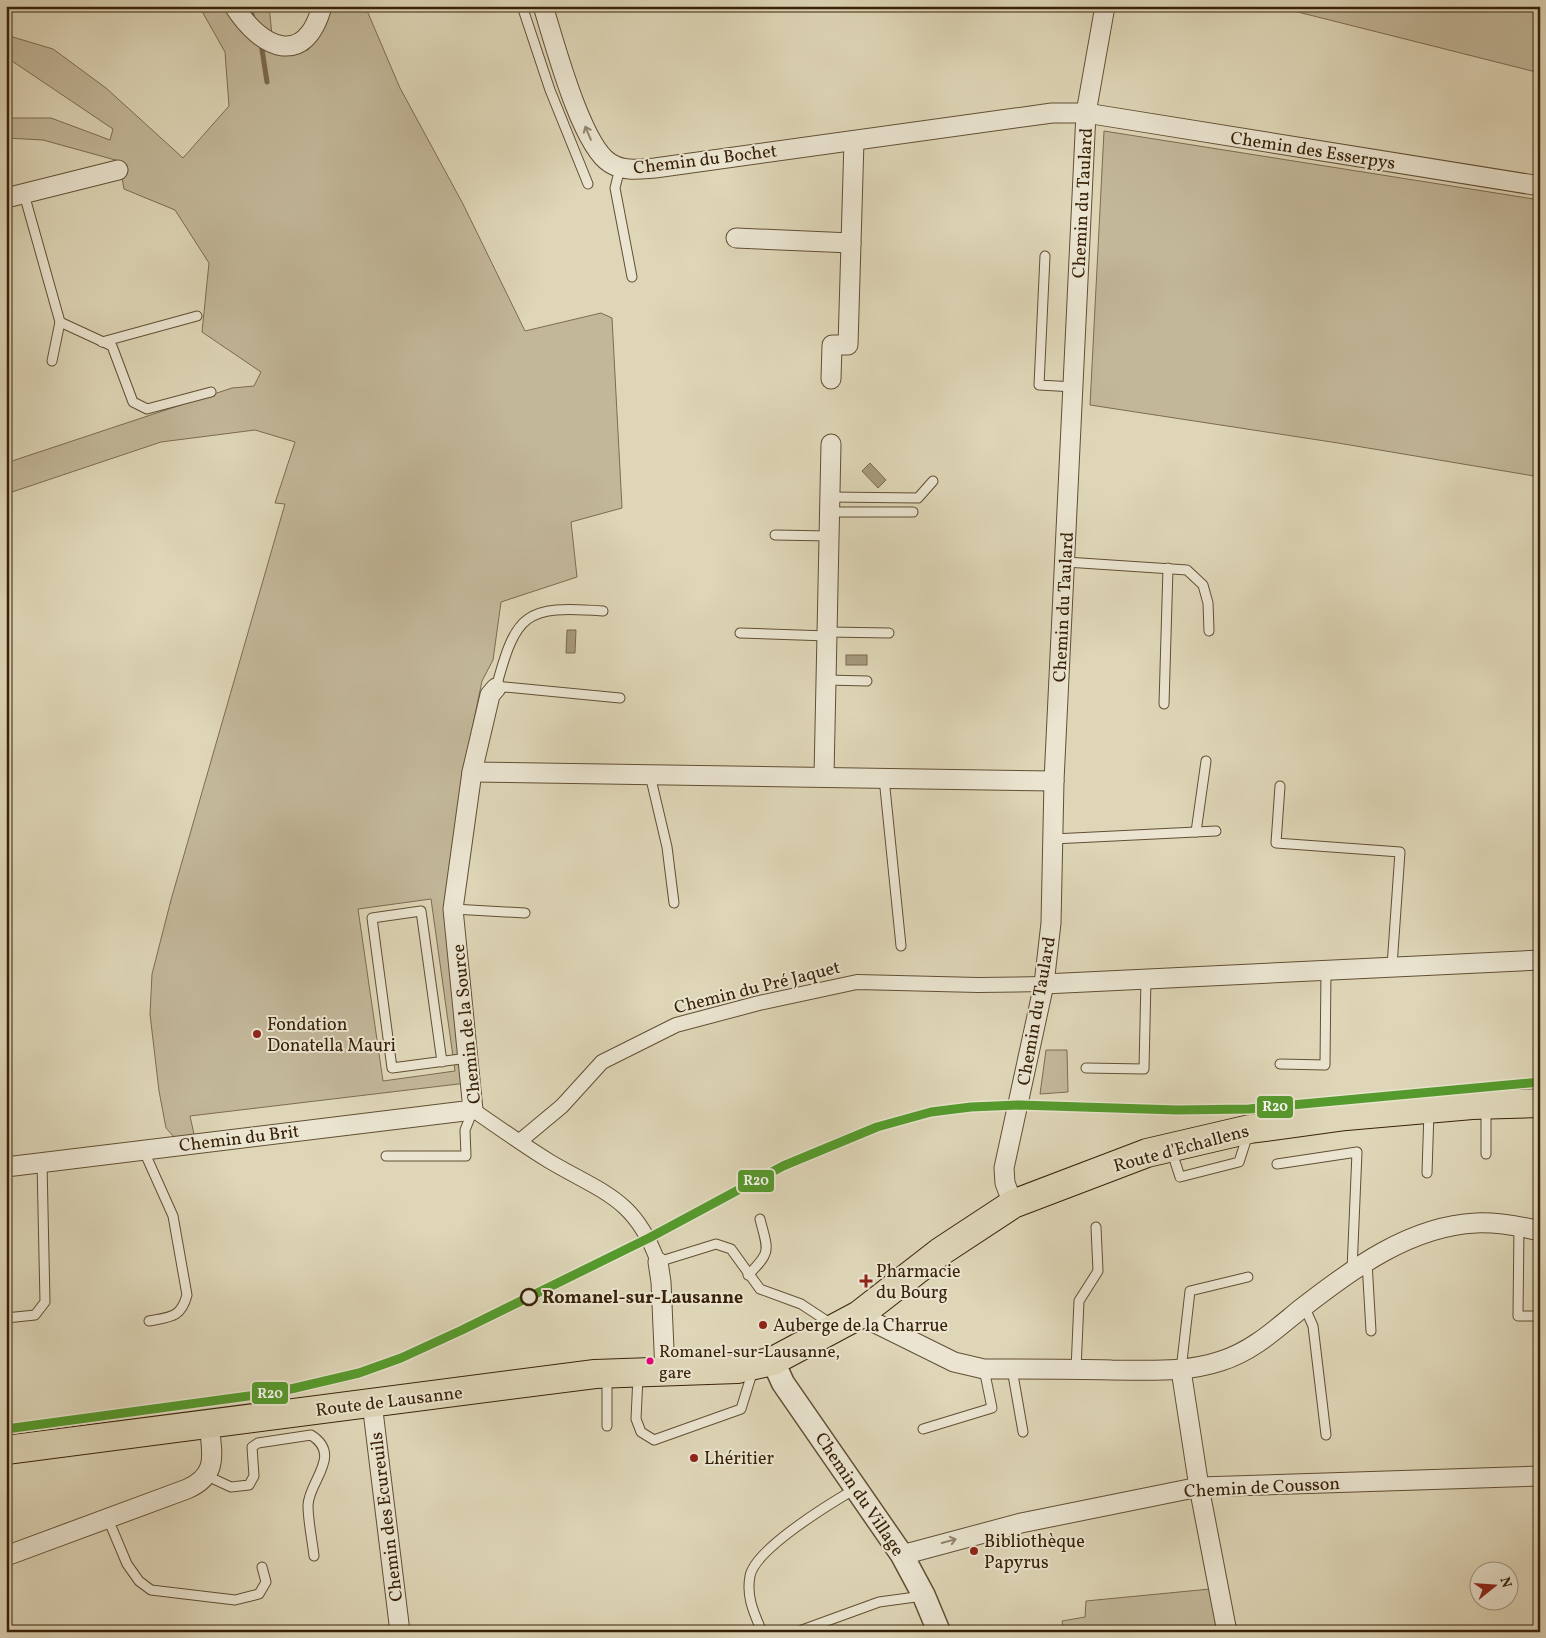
<svg xmlns="http://www.w3.org/2000/svg" width="1546" height="1638" viewBox="0 0 1546 1638" font-family="Vollkorn,serif">
	<style>
		.green { fill: #c2b799; stroke: #7d6c50; fill-rule: evenodd }
		.water { fill: #a6997c; stroke: #7a694e }
		.lines { fill: none; stroke-linecap: round; stroke-linejoin: round }
		.stream { stroke: #7a694e; stroke-width: 5 }
		.service-casing { stroke: #624f34; stroke-width: 11 }
		.pedestrian-casing { stroke: #624f34; stroke-width: 16 }
		.minor-casing { stroke: #624f34; stroke-width: 21 }
		.tertiary-casing { stroke: #624f34; stroke-width: 25 }
		.primary-casing { stroke: #382208; stroke-width: 30 }
		.service { stroke: #eae4d0; stroke-width: 9 }
		.pedestrian { stroke: #eae4d0; stroke-width: 14 }
		.minor { stroke: #eae4d0; stroke-width: 19 }
		.tertiary { stroke: #eae4d0; stroke-width: 22 }
		.primary { stroke: #ded6b7; stroke-width: 28 }
		.rail-1-casing { stroke: #eae4d0; stroke-width: 12 }
		.rail-1 { stroke: #559b2d; stroke-width: 9 }
		.oneway { stroke: #91836c }
		.poi-dot { fill: #8f2418; stroke: #eae4d0; stroke-width: 2 }
		.stop-dot { fill: #eae4d0; stroke: #382208; stroke-width: 2.5 }
		.bus-dot { fill: #e5007d; stroke: #eae4d0; stroke-width: 2 }
		.labels { text-anchor: middle; stroke-width: 4; stroke-linejoin: round; paint-order: stroke }
		.bus-label { font-size: 17px; fill: #382208; stroke: #eae4d0; text-anchor: start }
		.street-label { font-size: 18px; fill: #382208; stroke: #eae4d0 }
		.poi-label { font-size: 18px; fill: #382208; stroke: #eae4d0; text-anchor: start }
		.stop-label { font-size: 18px; font-weight: bold; fill: #382208; stroke: #eae4d0; text-anchor: start }
		.line-badge { stroke: #eae4d0; stroke-width: 2 }
		.badge-label { font-size: 14px; text-anchor: middle; font-weight: bold; fill: #fff }
	</style>
	<rect width="100%" height="100%" fill="#ded6b7"/>
	<filter id="stains"><feTurbulence type="fractalNoise" baseFrequency=".004" numOctaves="4"/><feColorMatrix values="0 0 0 0 .2 0 0 0 0 .09 0 0 0 0 .02 0 0 0 .5 -.17"/></filter>
	<radialGradient id="worn" r=".72"><stop offset=".6" stop-color="#630" stop-opacity="0"/><stop offset="1" stop-color="#630" stop-opacity=".3"/></radialGradient>
	<!-- green -->
	<g class="green">
		<path d="M199,6H269L274,54L308,50L321,33L330,6H365L400,88L463,204L525,331L601,313L612,318L622,508L571,522L577,577L501,602L493,660L482,681L461,783L448,928L475,1082L190,1116L194,1134L175,1138L166,1128L159,1091L150,1014L152,974L171,900L285,504L275,503L295,442L255,430L161,442L6,494V463L232,388L254,386L261,372L202,332L209,263L175,210L124,189L119,161L43,140L6,138V118H51L110,140L113,129L6,57V35L53,49L106,88L183,158L229,106L225,52ZM431,899L455,1071L383,1081L358,909Z"/>
		<polygon points="1274,6 1540,6 1540,73"/>
		<polygon points="1104,131 1540,200 1540,477 1338,443 1090,405"/>
		<polygon points="1046,1050 1067,1050 1068,1092 1040,1094"/>
		<polygon points="1210,1589 1218,1632 1064,1632 1062,1621 1085,1617 1086,1601"/>
	</g>
	<!-- water -->
	<g class="water">
		<polygon points="870,463 886,480 878,488 862,471"/>
		<polygon points="567,630 576,630 575,653 566,653"/>
		<rect x="846" y="655" width="21" height="10"/>
	</g>
	<g class="lines">
		<!-- stream -->
		<g class="stream">
			<polyline points="249,6 253,18"/>
			<polyline points="261,43 267,82"/>
		</g>
		<!-- service casing -->
		<g class="service-casing">
			<g id="service">
				<polyline points="522,6 550,90 588,184"/>
				<polyline points="620,168 615,188 632,277"/>
				<polyline points="24,194 60,322 112,346 133,402 147,409 211,392"/>
				<polyline points="1045,256 1039,385 1074,387"/>
				<polyline points="102,342 197,316"/>
				<polyline points="52,361 60,322"/>
				<polyline points="830,497 918,498 933,481"/>
				<polyline points="830,512 913,512"/>
				<polyline points="775,535 829,536"/>
				<polyline points="1066,562 1187,570 1203,585 1208,603 1209,631"/>
				<path d="M603,611C525,605 516,613 496,688L505,687L620,698"/>
				<polyline points="828,632 889,633"/>
				<polyline points="740,633 828,636"/>
				<polyline points="827,680 867,681"/>
				<polyline points="1164,704 1168,568"/>
				<polyline points="650,775 667,847 674,903"/>
				<polyline points="884,778 901,946"/>
				<polyline points="1280,786 1276,843 1400,852 1392,966"/>
				<polyline points="1196,832 1206,761"/>
				<polyline points="1053,839 1216,831"/>
				<polyline points="453,909 525,913"/>
				<polyline points="442,1062 421,911 372,918 392,1068 468,1058"/>
				<polyline points="1280,1064 1325,1065 1326,970"/>
				<polyline points="1086,1068 1144,1069 1146,979"/>
				<polyline points="1486,1106 1486,1154"/>
				<path d="M143,1149L173,1216L187,1295C181,1318 170,1317 149,1321"/>
				<polyline points="1171,1149 1180,1177 1239,1162 1248,1134"/>
				<polyline points="386,1156 466,1156 465,1130 473,1110"/>
				<polyline points="1277,1164 1357,1152 1352,1270"/>
				<polyline points="1427,1173 1429,1111"/>
				<polyline points="1519,1226 1518,1316 1540,1316"/>
				<polyline points="658,1262 716,1244 731,1249 760,1289 801,1304 833,1325"/>
				<polyline points="1367,1262 1371,1331"/>
				<path d="M748,1275C772,1251 768,1251 760,1219"/>
				<polyline points="1304,1306 1313,1326 1326,1435"/>
				<polyline points="6,1318 35,1315 45,1302 42,1163"/>
				<polyline points="1012,1369 1023,1432"/>
				<polyline points="1076,1369 1079,1301 1098,1271 1096,1227"/>
				<polyline points="1181,1370 1190,1291 1248,1277"/>
				<polyline points="607,1376 607,1426"/>
				<polyline points="638,1376 636,1419 641,1432 654,1440 741,1409 753,1370"/>
				<polyline points="923,1429 992,1408 984,1369"/>
				<path d="M207,1476L231,1487L249,1485L254,1476L252,1447L258,1443L311,1435C343,1455 309,1481 308,1505C308,1521 312,1539 314,1556"/>
				<polyline points="108,1519 127,1564 139,1581 151,1590 235,1600 259,1594 266,1582 262,1567"/>
				<polyline points="802,1630 879,1602 923,1596"/>
				<path d="M762,1632C754,1613 746,1597 750,1576C755,1549 831,1503 855,1489"/>
			</g>
		</g>
		<!-- pedestrian casing -->
		<g class="pedestrian-casing">
			<g id="pedestrian">
				<path d="M473,1110C498,1127 523,1145 549,1161C603,1193 635,1198 658,1262"/>
				<polyline points="520,1141 562,1106 602,1062 676,1025 759,1003 857,982 978,985 1044,984"/>
			</g>
		</g>
		<!-- minor casing -->
		<g class="minor-casing">
			<g id="minor">
				<path d="M234,6C261,49 305,69 322,6"/>
				<path d="M543,6C554,41 581,145 610,163C624,172 640,169 655,168L1052,113H1086L1540,186"/>
				<polyline points="6,198 118,170"/>
				<polyline points="736,238 851,243"/>
				<polyline points="831,379 832,345 848,345 854,141"/>
				<polyline points="472,772 1054,781"/>
				<polyline points="824,776 831,444"/>
				<polyline points="1044,984 1540,960"/>
				<polyline points="6,1167 473,1110 453,909 472,772 490,695 496,688"/>
				<polyline points="1013,1204 1005,1183 1004,1168 1044,984 1051,923 1054,781 1086,113 1105,6"/>
				<polyline points="658,1262 661,1282 665,1372"/>
				<path d="M859,1315L954,1362L984,1369C1027,1369 1070,1369 1112,1370C1149,1370 1185,1373 1221,1361C1253,1351 1277,1328 1302,1308C1352,1269 1410,1226 1476,1223C1498,1222 1519,1226 1540,1231"/>
				<polyline points="1181,1370 1199,1487 1227,1632"/>
				<polyline points="372,1403 400,1632"/>
				<polyline points="902,1555 1021,1523 1199,1487 1540,1476"/>
				<path d="M6,1556L187,1489C219,1475 212,1454 209,1424"/>
			</g>
		</g>
		<!-- tertiary casing -->
		<g class="tertiary-casing">
			<polyline id="tertiary" points="773,1361 783,1383 902,1555 924,1596 939,1632"/>
		</g>
		<!-- primary casing -->
		<g class="primary-casing">
			<polyline id="primary" points="6,1450 595,1374 737,1369 773,1361 859,1315 940,1252 1013,1204 1147,1153 1250,1129 1346,1116 1472,1105 1540,1103"/>
		</g>
		<!-- service -->
		<use href="#service" class="service"/>
		<!-- pedestrian -->
		<use href="#pedestrian" class="pedestrian"/>
		<!-- minor -->
		<use href="#minor" class="minor"/>
		<!-- tertiary -->
		<use href="#tertiary" class="tertiary"/>
		<!-- primary -->
		<use href="#primary" class="primary"/>
		<!-- rail-1 casing -->
		<g class="rail-1-casing">
			<polyline id="rail-1" points="6,1429 278,1392 359,1373 401,1358 462,1330 649,1238 783,1166 877,1127 931,1112 971,1107 1019,1105 1177,1110 1249,1109 1540,1082"/>
		</g>
		<!-- rail-1 -->
		<use href="#rail-1" class="rail-1"/>
	</g>
	<!-- one-way arrows -->
	<defs><path id="oneway-shaft" d="M-6 0H5M1.5-3L5.5 0L1.5 3" fill="none" stroke-width="1.6" stroke-linecap="round" stroke-linejoin="round" transform="scale(1.25)"/></defs>
	<g class="oneway">
		<use href="#oneway-shaft" transform="translate(588 133) rotate(-113)"/>
		<use href="#oneway-shaft" transform="translate(949 1541) rotate(-15)"/>
	</g>
	<!-- markers -->
	<g class="poi-dot">
		<circle cx="257" cy="1034" r="5"/>
		<path d="M863.5 1273.5h5v5h5v5h-5v5h-5v-5h-5v-5h5z"/>
		<circle cx="763" cy="1325" r="5"/>
		<circle cx="694" cy="1458" r="5"/>
		<circle cx="974" cy="1551" r="5"/>
	</g>
	<circle class="stop-dot" cx="529" cy="1297" r="8"/>
	<circle class="bus-dot" cx="650" cy="1361" r="4.5"/>
	<g class="labels">
		<!-- bus labels -->
		<g class="bus-label">
			<text x="659" y="1357">Romanel-sur-Lausanne,<tspan x="659" dy="21">gare</tspan></text>
		</g>
		<!-- street labels -->
		<g class="street-label">
			<text transform="translate(1313 150) rotate(9)" y="6">Chemin des Esserpys</text>
			<text transform="translate(705 159) rotate(-7)" y="6">Chemin du Bochet</text>
			<text transform="translate(1082 203) rotate(-87)" y="6">Chemin du Taulard</text>
			<text transform="translate(1063 607) rotate(-87)" y="6">Chemin du Taulard</text>
			<text transform="translate(757 987) rotate(-14)" y="6">Chemin du Pré Jaquet</text>
			<text transform="translate(1036 1011) rotate(-80)" y="6">Chemin du Taulard</text>
			<text transform="translate(466 1024) rotate(-96)" y="6">Chemin de la Source</text>
			<text transform="translate(239 1138) rotate(-7)" y="6">Chemin du Brit</text>
			<text transform="translate(1181 1148) rotate(-15)" y="6">Route d'Echallens</text>
			<text transform="translate(389 1401) rotate(-7)" y="6">Route de Lausanne</text>
			<text transform="translate(1262 1487) rotate(-3)" y="6">Chemin de Cousson</text>
			<text transform="translate(860 1494) rotate(56)" y="6">Chemin du Village</text>
			<text transform="translate(386 1517) rotate(-97)" y="6">Chemin des Ecureuils</text>
		</g>
		<!-- poi labels -->
		<g class="poi-label">
			<text x="267" y="1030">Fondation<tspan x="267" dy="21">Donatella Mauri</tspan></text>
			<text x="876" y="1277">Pharmacie<tspan x="876" dy="21">du Bourg</tspan></text>
			<text x="773" y="1331">Auberge de la Charrue</text>
			<text x="704" y="1464">Lhéritier</text>
			<text x="984" y="1547">Bibliothèque<tspan x="984" dy="21">Papyrus</tspan></text>
		</g>
		<!-- stop labels -->
		<g class="stop-label">
			<text x="542" y="1303">Romanel-sur-Lausanne</text>
		</g>
	</g>
	<g class="line-badge">
		<rect x="1256" y="1095" width="38" height="24" rx="5" fill="#559b2d"/>
		<rect x="737" y="1169" width="38" height="24" rx="5" fill="#559b2d"/>
		<rect x="251" y="1381" width="38" height="24" rx="5" fill="#559b2d"/>
	</g>
	<g class="badge-label">
		<text x="1275" y="1111">R20</text>
		<text x="756" y="1185">R20</text>
		<text x="270" y="1398">R20</text>
	</g>
	<!-- margin -->
	<rect width="1546" height="1638" fill="none" stroke="#ded6b7" stroke-width="25"/>
	<rect x="8" y="8" width="1531" height="1623" fill="none" stroke="#382208" stroke-width="2.5"/>
	<rect x="12" y="12" width="1521" height="1613" fill="none" stroke="#382208"/>
	<!-- north arrow -->
	<g transform="translate(1494 1586) rotate(73)"><circle r="24" fill="#eae4d0" stroke="#a39680"/>
	<path d="M0-4L9 19L0 12L-9 19Z" fill="#8f2418"/>
	<text y="-8" font-size="14" font-weight="bold" text-anchor="middle" fill="#382208">N</text>
	</g>
	<rect width="100%" height="100%" filter="url(#stains)"/>
	<rect width="100%" height="100%" fill="url(#worn)"/>
</svg>
